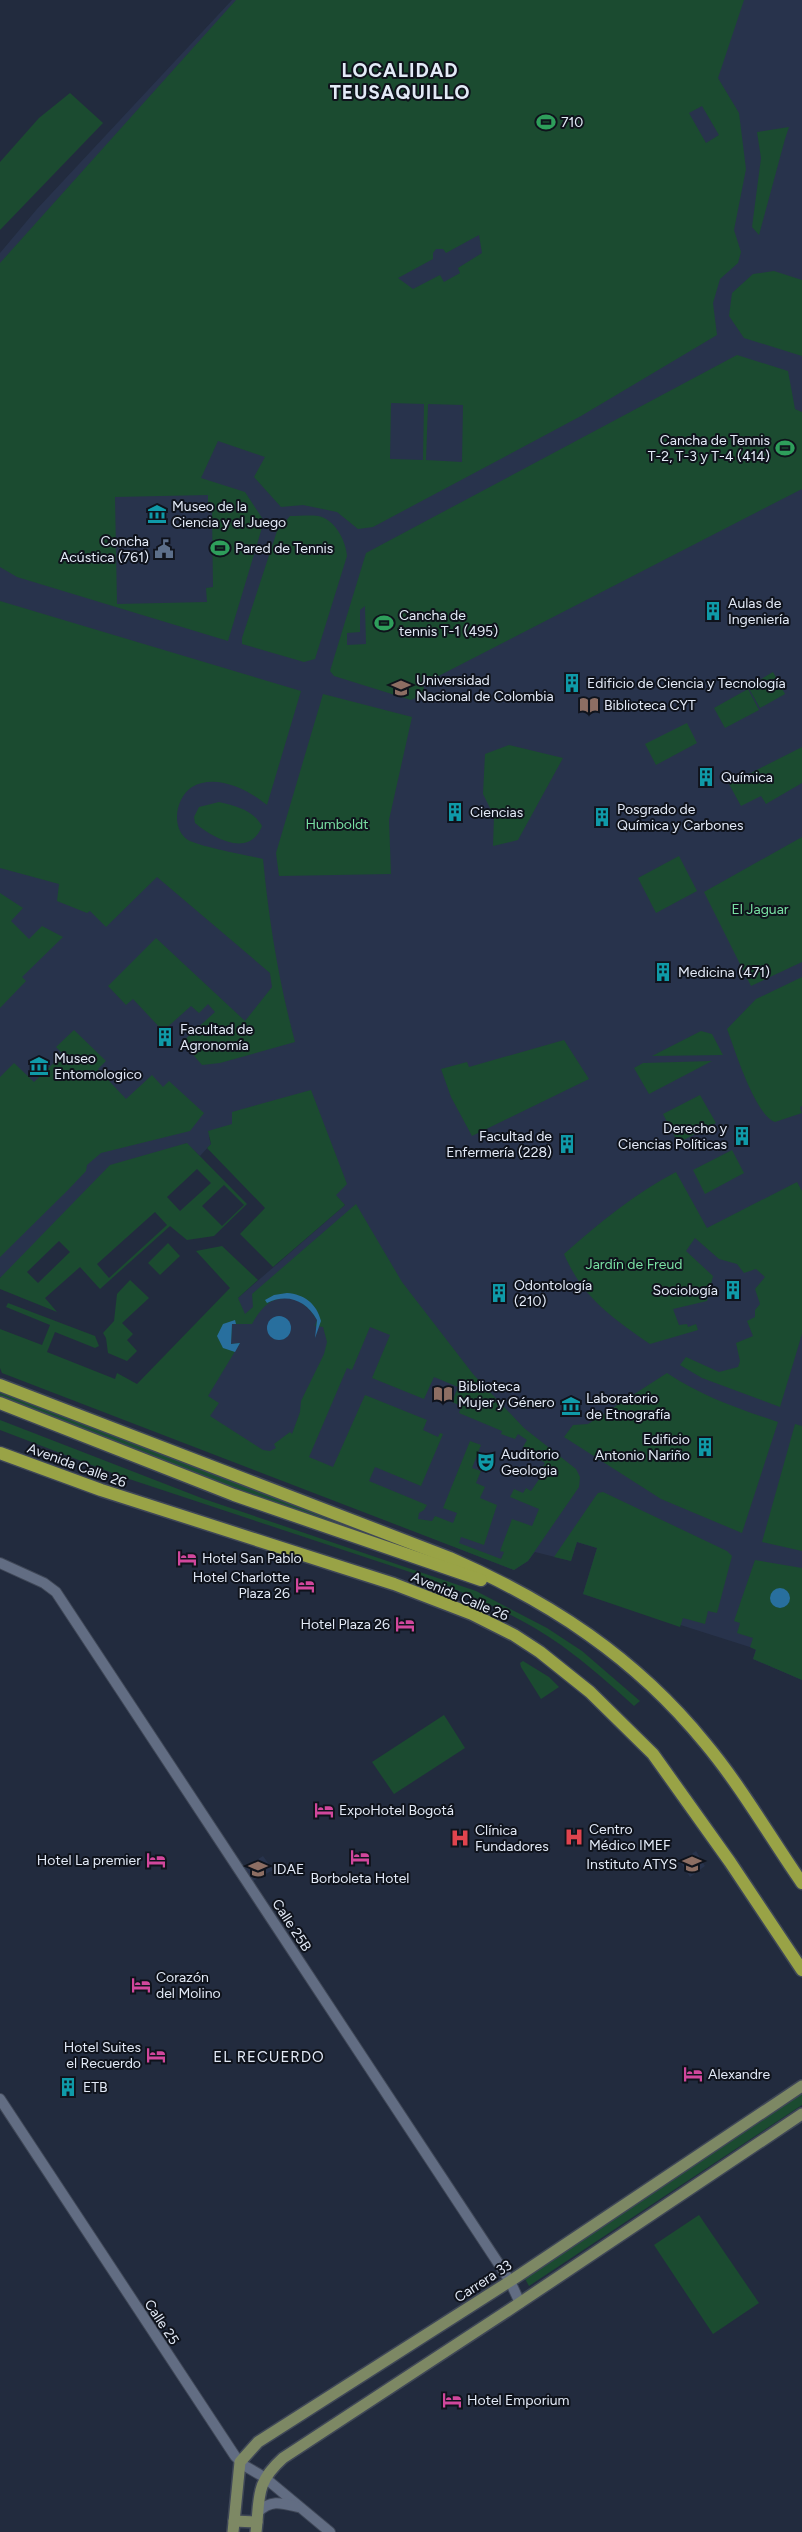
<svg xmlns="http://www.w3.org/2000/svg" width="802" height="2532" viewBox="0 0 802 2532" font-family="Figtree,sans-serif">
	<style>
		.built { fill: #28334c }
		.green { fill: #1b4b30; fill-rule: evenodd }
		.water { fill: #286f9e }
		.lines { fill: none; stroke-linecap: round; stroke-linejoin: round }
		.tertiary-casing { stroke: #3f4757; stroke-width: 12 }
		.secondary-casing { stroke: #3f4757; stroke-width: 14 }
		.primary-casing { stroke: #3f4757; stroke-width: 15 }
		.tertiary { stroke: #626d83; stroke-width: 10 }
		.secondary { stroke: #7d8864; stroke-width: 11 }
		.primary { stroke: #99a346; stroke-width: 12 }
		.labels { text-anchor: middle; stroke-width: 4; stroke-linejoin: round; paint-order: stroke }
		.poi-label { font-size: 14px; fill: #e3eaf7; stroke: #0f131c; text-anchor: start }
		.park-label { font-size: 14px; fill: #79e0a3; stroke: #0f131c }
		.street-label { font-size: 14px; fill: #e3eaf7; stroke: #0f131c }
		.neighbourhood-label { font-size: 15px; letter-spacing: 1px; fill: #e3eaf7; stroke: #0f131c }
		.district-label { font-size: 19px; font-weight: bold; letter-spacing: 1px; fill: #e3eaf7; stroke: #0f131c }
	</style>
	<rect width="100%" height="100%" fill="#222b3e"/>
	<!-- built -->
	<g class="built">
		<polygon points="232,0 802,0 802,1680 753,1659 756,1649 583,1594 597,1548 577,1542 571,1561 535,1552 528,1561 514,1570 128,1420 238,1298 345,1205 262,1122 209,1137 211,1144 200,1156 186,1143 0,1278 0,253 37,209"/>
		<polygon points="696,1851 705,1866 690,1877 680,1862"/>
		<polygon points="263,1856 273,1870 253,1881 244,1868"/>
	</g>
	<!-- green -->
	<g class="green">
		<path d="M236,0H744L718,78L739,113L746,169L734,230L741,252L738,263L720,279L713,303L717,335L581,416L373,527L358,529L337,512L303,505L281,507L254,477L265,457L218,441L201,478L245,492L264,521L228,641L17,577L0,567V263ZM702,106L719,135L706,143L689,113ZM479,235L482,253L458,268L460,273L444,282L440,275L413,289L398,278L433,259V253L436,249H443L446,253ZM391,403L424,404L423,460L390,459ZM428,404L463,405L462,462L426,460ZM208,495V510H212L213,587L206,588L207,602L117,604L115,497Z"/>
		<polygon points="70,93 103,123 0,230 0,162 39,118"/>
		<polygon points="789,127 785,139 759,235 752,227 761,158 757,132"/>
		<polygon points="774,271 802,280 802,356 744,338 729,316 732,293 753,274"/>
		<path d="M737,355L788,371L795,409L802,412V489L423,684L425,693L411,700L334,676L330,671L366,553ZM365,606L366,644L347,645V633L360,632V610Z"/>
		<path d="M290,516C299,516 310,515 318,516C335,519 346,541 347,556L315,659L304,662L242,644V638L277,531Z"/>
		<path d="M0,601L301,691L267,805C249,790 216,773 192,787C176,797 170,828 188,840C201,847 246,855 263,859C269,922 279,982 295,1042L220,1063L202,1065L182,1042L215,1012L208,1004L199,1013L191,1006L163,1031L133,999L126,1005L108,986L156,938L245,1021L272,987L270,973L157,877L106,927L90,911L87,913L57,901L59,884L0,868Z"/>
		<polygon points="773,672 785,694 760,708 748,687"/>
		<polygon points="748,689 759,710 725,728 714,708"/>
		<polygon points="323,694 412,717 389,820 391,874 279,876 276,853"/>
		<polygon points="687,723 697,743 656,765 645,744"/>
		<polygon points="509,745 563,758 518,840 493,846 494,816 483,794 485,754"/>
		<polygon points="802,747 802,783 766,804 761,796 741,806 729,784"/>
		<path d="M219,802C236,806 253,810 262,826C250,858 214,839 195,823L194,817L199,807Z"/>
		<polygon points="802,837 802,962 751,986 704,892"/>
		<polygon points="679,856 697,891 656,913 638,878"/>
		<polygon points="0,893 23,908 11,921 29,939 42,926 63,937 22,977 26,981 0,1008"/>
		<path d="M802,977V1106L800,1107L802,1113L775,1122C755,1115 735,1050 727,1029L756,999Z"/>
		<polygon points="74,1030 106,1061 98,1069 126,1099 152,1075 163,1087 169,1081 204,1113 190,1131 101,1153 87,1165 86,1171 68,1190 0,1257 0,1077 14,1063 34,1082 63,1054 56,1047"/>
		<polygon points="701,1031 712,1034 723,1055 652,1056"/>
		<polygon points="564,1040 589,1079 472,1136 451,1097 441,1069 467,1062 469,1067"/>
		<polygon points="712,1061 649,1094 634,1068 643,1063"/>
		<polygon points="311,1090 347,1184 336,1195 345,1205 273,1267 240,1234 265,1208 207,1148 211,1144 208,1131 232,1124 232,1112"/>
		<polygon points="700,1095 716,1123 678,1143 663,1114"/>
		<path d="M187,1143L247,1204L214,1236L187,1240L170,1226L100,1289L80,1267L45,1298L57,1312L0,1289V1278L110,1165ZM197,1169L211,1183L180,1211L167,1197ZM224,1185L244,1205L222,1226L202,1206ZM155,1212L167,1225L109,1278L97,1264ZM59,1241L70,1252L38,1283L27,1272Z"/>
		<polygon points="732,1150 744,1173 705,1194 693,1170"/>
		<path d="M676,1172L707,1228L797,1182L802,1191V1334L780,1407L702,1378L680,1365L686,1357L719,1372L738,1367L740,1361L736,1343L753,1336L747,1321L755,1317V1310L760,1304L755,1289L765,1277L756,1269L744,1273L737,1264L719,1259L695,1238L686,1251L713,1276L707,1301L673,1309L679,1325L687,1324L688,1327L696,1324L698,1330L650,1344C611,1317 583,1298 564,1254C599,1223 634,1194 676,1172Z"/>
		<path d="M356,1204L402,1282L473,1374L524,1428L576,1469L580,1477L579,1487L528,1561L514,1570L2,1373L0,1368V1329L42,1345L50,1325L6,1307L8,1303L95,1336L99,1346L95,1348L55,1332L47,1352L115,1379L117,1373L137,1384L230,1288L196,1251L222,1246L258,1280L238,1298L245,1314L253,1307L252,1294ZM289,1298C302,1301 310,1308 317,1320L315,1326L323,1327L327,1342L324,1354L301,1401L300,1412L292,1434L290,1432L274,1444L276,1448L270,1451L263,1450L210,1416L219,1403L208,1396L240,1343L231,1344L232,1324H252C261,1308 270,1297 289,1298ZM370,1327L390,1335L372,1378L424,1399L434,1377L458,1387L452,1402L461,1406L459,1413L502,1431L501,1434L515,1439L518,1434L527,1440L523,1447L545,1463L539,1472L542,1475L531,1491L526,1488L523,1493L514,1489L510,1497L539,1509L532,1526L512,1519L500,1551L504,1552L501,1559L459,1543L461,1537L484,1545L497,1505L480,1498L485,1487L476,1483L481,1471L472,1468L481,1445L470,1441L443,1508L457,1513L453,1523L435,1516L432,1521L418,1519L419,1513L424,1510L427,1505L369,1481L375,1467L421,1486L443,1434L440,1433L438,1437L423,1430L427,1420L365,1395L333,1467L309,1457L347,1368L352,1370Z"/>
		<polygon points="168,1243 180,1256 160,1275 148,1263"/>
		<polygon points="130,1280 149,1298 122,1323 133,1334 127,1340 137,1351 127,1361 108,1353 106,1338 103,1333 114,1321 117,1294"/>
		<path d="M667,1373C701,1396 739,1409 778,1422L742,1533L661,1499L564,1437L573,1425L588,1424Z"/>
		<polygon points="0,1391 366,1532 366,1533 314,1519 0,1398"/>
		<path d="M0,1420L204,1499L476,1591L547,1628L582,1651L640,1701L634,1706C611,1685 587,1664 561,1645C520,1616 472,1596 425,1577L123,1477L0,1430Z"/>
		<polygon points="795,1424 802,1426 802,1551 762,1542"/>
		<polygon points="603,1492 727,1551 732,1556 717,1613 708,1611 705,1624 683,1618 680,1627 583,1594 597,1548 577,1542 571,1561 554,1557 595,1497 598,1493"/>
		<polygon points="755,1560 802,1568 802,1680 753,1659 756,1650 750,1647 753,1638 737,1633 740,1623 734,1621"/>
		<polygon points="523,1661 549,1677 559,1687 541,1699 521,1667 520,1663"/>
		<polygon points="444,1715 465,1748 394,1794 372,1762"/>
		<polygon points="802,2092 802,2105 529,2286 524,2277"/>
		<polygon points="699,2215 759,2303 713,2334 654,2245"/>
	</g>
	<!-- water -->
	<g class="water">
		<path d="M287,1293C304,1294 317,1304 321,1321L315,1338L317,1320C306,1300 287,1293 267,1303L265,1300L274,1295Z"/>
		<circle cx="279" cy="1328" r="12"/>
		<polygon points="235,1320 236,1324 232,1324 231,1344 240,1343 235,1352 223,1348 217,1336 223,1324"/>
		<circle cx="780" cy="1598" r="10"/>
	</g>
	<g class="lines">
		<!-- tertiary casing -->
		<g class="tertiary-casing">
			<g id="tertiary">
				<polyline points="0,1563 44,1583 56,1592 510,2281 520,2303"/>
				<polyline points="0,2099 235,2456 245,2466 264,2477 330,2532"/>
				<path d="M258,2512C271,2499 282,2503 298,2507"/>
			</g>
		</g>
		<!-- secondary casing -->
		<g class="secondary-casing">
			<g id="secondary">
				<polyline points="234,2521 257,2522"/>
				<polyline points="233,2532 240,2462 258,2442 515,2278 802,2086"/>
				<path d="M256,2532C260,2497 255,2483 283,2458L515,2306L802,2114"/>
			</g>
		</g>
		<!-- primary casing -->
		<g class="primary-casing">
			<g id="primary">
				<path d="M0,1385L450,1558C550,1602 635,1657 705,1743C741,1786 770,1837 802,1883"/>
				<polyline points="0,1403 234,1495 481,1580"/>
				<polyline points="0,1453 101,1490 394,1584 472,1614 514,1635 540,1652 590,1692 653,1754 730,1862 802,1970"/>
			</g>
		</g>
		<!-- tertiary -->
		<use href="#tertiary" class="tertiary"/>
		<!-- secondary -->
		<use href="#secondary" class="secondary"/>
		<!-- primary -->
		<use href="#primary" class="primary"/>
	</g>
	<!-- icons -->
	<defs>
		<g id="stadium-bare" transform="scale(1.5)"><path d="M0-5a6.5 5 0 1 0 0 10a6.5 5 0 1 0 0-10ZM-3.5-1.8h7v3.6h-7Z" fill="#2e9e5b" stroke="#0f131c" stroke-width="2.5" paint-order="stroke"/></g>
		<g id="museum-bare" transform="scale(1.5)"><path d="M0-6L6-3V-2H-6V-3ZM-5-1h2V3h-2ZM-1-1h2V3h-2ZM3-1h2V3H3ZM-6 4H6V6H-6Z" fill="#0f9aa8" stroke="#0f131c" stroke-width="2.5" paint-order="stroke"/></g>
		<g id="civic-bare" transform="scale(1.5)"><path d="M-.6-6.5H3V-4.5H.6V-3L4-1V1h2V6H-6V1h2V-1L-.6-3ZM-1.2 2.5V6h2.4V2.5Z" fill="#5c6f8a" stroke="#0f131c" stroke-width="2.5" paint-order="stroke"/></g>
		<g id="building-bare" transform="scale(1.5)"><path d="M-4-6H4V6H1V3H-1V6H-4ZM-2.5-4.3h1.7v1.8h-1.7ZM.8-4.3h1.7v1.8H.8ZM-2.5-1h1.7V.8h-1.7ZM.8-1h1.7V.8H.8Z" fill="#0f9aa8" stroke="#0f131c" stroke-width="2.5" paint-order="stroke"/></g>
		<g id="university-bare" transform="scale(1.5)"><path d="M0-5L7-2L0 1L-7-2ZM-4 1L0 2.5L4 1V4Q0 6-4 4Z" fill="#8d6e63" stroke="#0f131c" stroke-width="2.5" paint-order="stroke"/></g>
		<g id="library-bare" transform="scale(1.5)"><path d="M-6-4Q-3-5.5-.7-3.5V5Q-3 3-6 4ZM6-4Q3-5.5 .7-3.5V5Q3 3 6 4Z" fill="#8d6e63" stroke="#0f131c" stroke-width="2.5" paint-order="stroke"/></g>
		<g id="theatre-bare" transform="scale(1.5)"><path d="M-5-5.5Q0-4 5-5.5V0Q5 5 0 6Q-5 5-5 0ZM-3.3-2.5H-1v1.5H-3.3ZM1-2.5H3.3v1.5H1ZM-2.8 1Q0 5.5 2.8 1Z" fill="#0f9aa8" stroke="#0f131c" stroke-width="2.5" paint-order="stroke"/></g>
		<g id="hotel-bare" transform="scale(1.5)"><path d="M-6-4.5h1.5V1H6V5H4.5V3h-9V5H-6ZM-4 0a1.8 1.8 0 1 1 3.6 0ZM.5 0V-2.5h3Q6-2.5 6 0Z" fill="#d1479c" stroke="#0f131c" stroke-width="2.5" paint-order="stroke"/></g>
		<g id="hospital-bare" transform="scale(1.5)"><path d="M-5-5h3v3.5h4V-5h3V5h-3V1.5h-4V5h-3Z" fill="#e0444e" stroke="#0f131c" stroke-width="2.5" paint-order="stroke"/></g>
		<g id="school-bare" transform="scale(1.5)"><path d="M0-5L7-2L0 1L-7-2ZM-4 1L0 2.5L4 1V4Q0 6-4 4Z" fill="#8d6e63" stroke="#0f131c" stroke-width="2.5" paint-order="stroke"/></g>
	</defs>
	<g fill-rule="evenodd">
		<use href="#stadium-bare" x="546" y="122"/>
		<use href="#stadium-bare" x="785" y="448"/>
		<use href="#museum-bare" x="157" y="514"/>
		<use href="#stadium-bare" x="220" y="548"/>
		<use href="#civic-bare" x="164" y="549"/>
		<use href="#building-bare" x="713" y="611"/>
		<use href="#stadium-bare" x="384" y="623"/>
		<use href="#building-bare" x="572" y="683"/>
		<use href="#university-bare" x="401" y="688"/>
		<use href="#library-bare" x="589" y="705"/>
		<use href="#building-bare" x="706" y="777"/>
		<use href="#building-bare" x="455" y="812"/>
		<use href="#building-bare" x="602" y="817"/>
		<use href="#building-bare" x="663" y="972"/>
		<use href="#building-bare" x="165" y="1037"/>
		<use href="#museum-bare" x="39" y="1066"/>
		<use href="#building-bare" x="742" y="1136"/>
		<use href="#building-bare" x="567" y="1144"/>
		<use href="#building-bare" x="733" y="1290"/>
		<use href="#building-bare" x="499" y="1293"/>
		<use href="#library-bare" x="443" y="1394"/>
		<use href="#museum-bare" x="571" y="1406"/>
		<use href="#building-bare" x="705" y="1447"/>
		<use href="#theatre-bare" x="486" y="1462"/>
		<use href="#hotel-bare" x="187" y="1558"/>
		<use href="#hotel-bare" x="305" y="1585"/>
		<use href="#hotel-bare" x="405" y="1624"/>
		<use href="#hotel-bare" x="324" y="1810"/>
		<use href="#hospital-bare" x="574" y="1837"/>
		<use href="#hospital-bare" x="460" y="1838"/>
		<use href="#hotel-bare" x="360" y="1857"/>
		<use href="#hotel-bare" x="156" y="1860"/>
		<use href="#school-bare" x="692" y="1864"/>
		<use href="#university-bare" x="258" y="1869"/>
		<use href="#hotel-bare" x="141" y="1985"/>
		<use href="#hotel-bare" x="156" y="2055"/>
		<use href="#hotel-bare" x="693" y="2074"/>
		<use href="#building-bare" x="68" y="2087"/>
		<use href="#hotel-bare" x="452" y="2400"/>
	</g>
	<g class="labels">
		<!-- poi labels -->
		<g class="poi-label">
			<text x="561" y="127">710</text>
			<text x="770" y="445" text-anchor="end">Cancha de Tennis<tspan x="770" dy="16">T-2, T-3 y T-4 (414)</tspan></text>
			<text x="172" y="511">Museo de la<tspan x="172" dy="16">Ciencia y el Juego</tspan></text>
			<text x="149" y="546" text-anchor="end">Concha<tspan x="149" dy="16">Acústica (761)</tspan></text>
			<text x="235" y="553">Pared de Tennis</text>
			<text x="728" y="608">Aulas de<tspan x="728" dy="16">Ingeniería</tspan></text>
			<text x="399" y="620">Cancha de<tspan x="399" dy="16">tennis T-1 (495)</tspan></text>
			<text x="416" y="685">Universidad<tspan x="416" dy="16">Nacional de Colombia</tspan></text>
			<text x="587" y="688">Edificio de Ciencia y Tecnología</text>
			<text x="604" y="710">Biblioteca CYT</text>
			<text x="721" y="782">Química</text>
			<text x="617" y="814">Posgrado de<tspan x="617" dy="16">Química y Carbones</tspan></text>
			<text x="470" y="817">Ciencias</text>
			<text x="678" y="977">Medicina (471)</text>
			<text x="180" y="1034">Facultad de<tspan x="180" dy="16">Agronomía</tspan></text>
			<text x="54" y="1063">Museo<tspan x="54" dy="16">Entomologico</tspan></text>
			<text x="727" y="1133" text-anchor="end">Derecho y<tspan x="727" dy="16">Ciencias Políticas</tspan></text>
			<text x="552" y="1141" text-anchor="end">Facultad de<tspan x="552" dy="16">Enfermería (228)</tspan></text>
			<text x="514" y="1290">Odontología<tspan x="514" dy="16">(210)</tspan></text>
			<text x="718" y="1295" text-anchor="end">Sociología</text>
			<text x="458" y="1391">Biblioteca<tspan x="458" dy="16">Mujer y Género</tspan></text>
			<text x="586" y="1403">Laboratorio<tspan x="586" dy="16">de Etnografía</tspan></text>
			<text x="690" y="1444" text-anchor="end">Edificio<tspan x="690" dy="16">Antonio Nariño</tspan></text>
			<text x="501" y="1459">Auditorio<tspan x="501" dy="16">Geologia</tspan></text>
			<text x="202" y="1563">Hotel San Pablo</text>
			<text x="290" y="1582" text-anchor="end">Hotel Charlotte<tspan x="290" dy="16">Plaza 26</tspan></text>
			<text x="390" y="1629" text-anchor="end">Hotel Plaza 26</text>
			<text x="339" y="1815">ExpoHotel Bogotá</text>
			<text x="589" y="1834">Centro<tspan x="589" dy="16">Médico IMEF</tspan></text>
			<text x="475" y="1835">Clínica<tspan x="475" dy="16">Fundadores</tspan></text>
			<text x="141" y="1865" text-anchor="end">Hotel La premier</text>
			<text x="677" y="1869" text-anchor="end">Instituto ATYS</text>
			<text x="273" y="1874">IDAE</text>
			<text x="360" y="1883" text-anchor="middle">Borboleta Hotel</text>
			<text x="156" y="1982">Corazón<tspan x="156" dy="16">del Molino</tspan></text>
			<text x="141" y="2052" text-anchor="end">Hotel Suites<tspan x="141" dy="16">el Recuerdo</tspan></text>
			<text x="708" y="2079">Alexandre</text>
			<text x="83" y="2092">ETB</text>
			<text x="467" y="2405">Hotel Emporium</text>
		</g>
		<!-- park labels -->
		<g class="park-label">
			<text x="337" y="829">Humboldt</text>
			<text x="760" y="914">El Jaguar</text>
			<text x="634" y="1269">Jardín de Freud</text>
		</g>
		<!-- street labels -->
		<g class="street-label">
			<text transform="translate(77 1465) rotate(20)" y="5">Avenida Calle 26</text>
			<text transform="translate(460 1596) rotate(23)" y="5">Avenida Calle 26</text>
			<text transform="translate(292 1925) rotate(57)" y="5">Calle 25B</text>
			<text transform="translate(483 2281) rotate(-33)" y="5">Carrera 33</text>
			<text transform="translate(162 2322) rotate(57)" y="5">Calle 25</text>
		</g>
		<!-- neighbourhood labels -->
		<g class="neighbourhood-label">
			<text x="269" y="2062">EL RECUERDO</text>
		</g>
		<!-- district labels -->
		<g class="district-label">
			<text x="400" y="77">LOCALIDAD<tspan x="400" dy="22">TEUSAQUILLO</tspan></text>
		</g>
	</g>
</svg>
